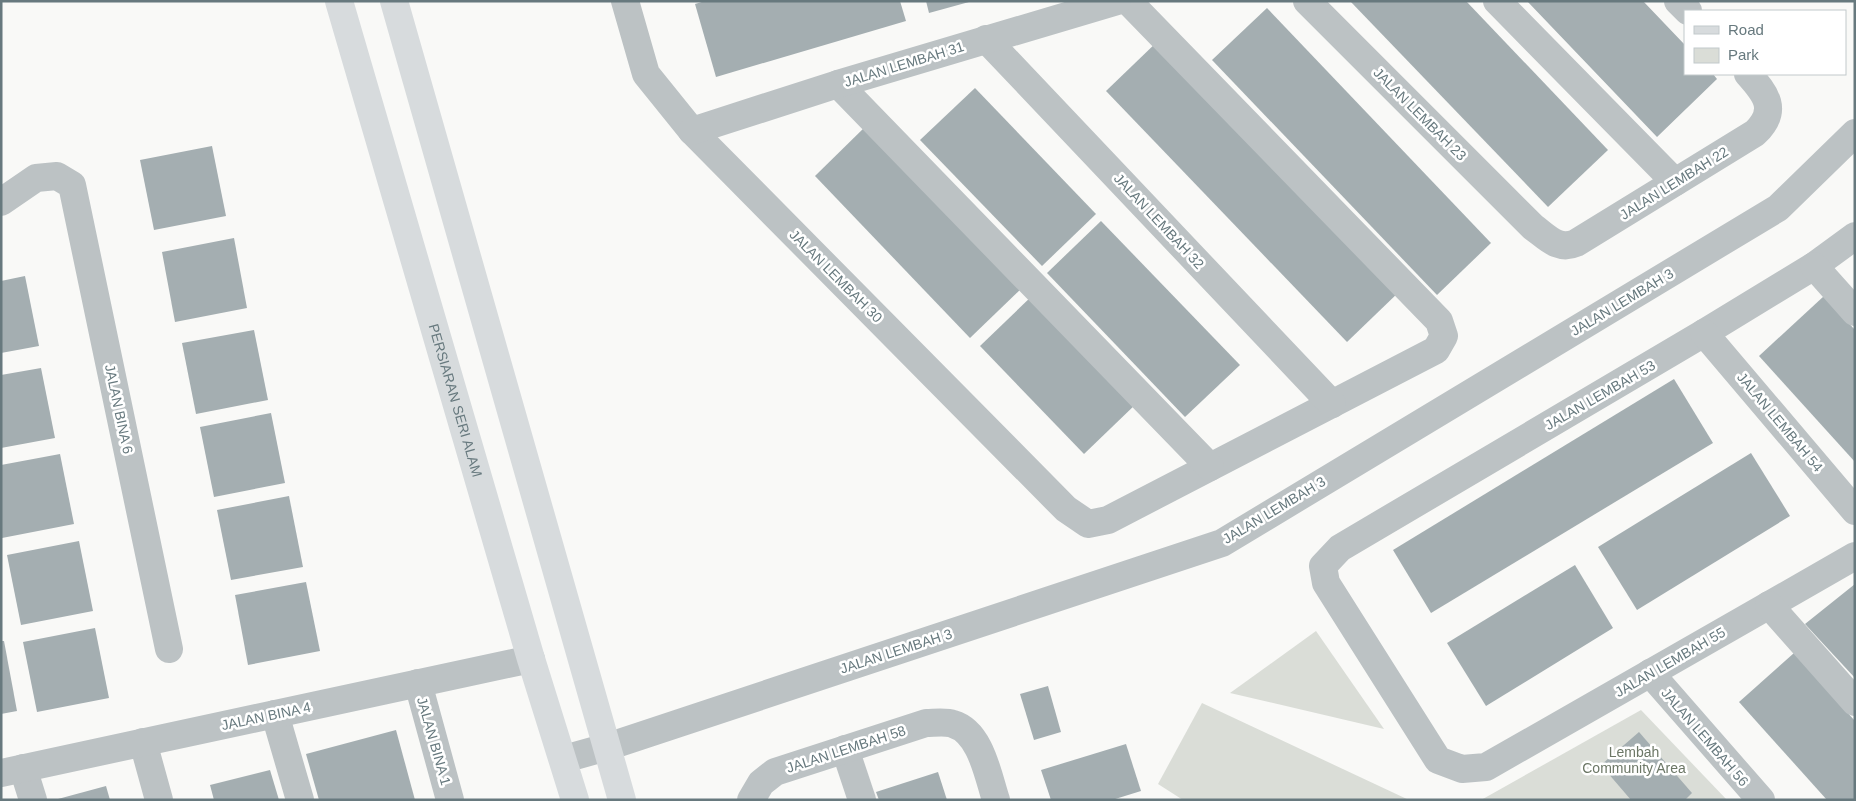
<svg xmlns="http://www.w3.org/2000/svg" width="1856" height="801" viewBox="0 0 1856 801" font-family="Arial,sans-serif">
	<style>
		.green { fill: #daddd7 }
		.building { fill: #a4aeb1 }
		.lines { fill: none; stroke-linecap: round; stroke-linejoin: round }
		.minor { stroke: #bcc2c4; stroke-width: 28 }
		.major { stroke: #d7dbdd; stroke-width: 28 }
		.labels { text-anchor: middle; stroke-width: 5; stroke-linejoin: round; paint-order: stroke }
		.street-label { font-size: 14px; fill: #67797e; stroke: #fff }
		.park-label { font-size: 14px; fill: #6c7766; stroke: #fff }
	</style>
	<rect width="100%" height="100%" fill="#f9f9f7"/>
	<!-- green -->
	<g class="green">
		<polygon points="1316,631 1384,729 1230,693"/>
		<polygon points="1202,703 1409,800 1183,800 1158,784"/>
		<polygon points="1641,710 1727,800 1481,800"/>
	</g>
	<!-- building -->
	<g class="building">
		<polygon points="705,1 900,1 906,21 716,77 695,4"/>
		<polygon points="926,1 969,1 969,2 929,13"/>
		<polygon points="1350,1 1466,1 1608,150 1548,207"/>
		<polygon points="1527,1 1643,1 1685,45 1685,74 1713,74 1717,79 1657,137"/>
		<polygon points="1267,8 1491,243 1437,295 1212,60"/>
		<polygon points="1160,39 1401,290 1347,342 1106,91"/>
		<polygon points="975,88 1096,214 1042,266 920,140"/>
		<polygon points="869,123 1024,286 970,338 815,176"/>
		<polygon points="212,146 226,216 154,230 140,160"/>
		<polygon points="1101,221 1240,365 1185,417 1047,273"/>
		<polygon points="234,238 247,308 175,322 162,252"/>
		<polygon points="25,276 39,346 1,353 1,281"/>
		<polygon points="1034,294 1138,402 1084,454 980,346"/>
		<polygon points="1824,296 1855,330 1855,462 1759,356"/>
		<polygon points="254,330 268,400 196,414 182,343"/>
		<polygon points="41,368 55,438 1,448 1,375"/>
		<polygon points="1674,379 1713,443 1431,613 1393,550"/>
		<polygon points="271,413 285,483 214,497 200,427"/>
		<polygon points="1751,453 1790,516 1637,610 1598,547"/>
		<polygon points="60,454 74,524 2,538 1,465"/>
		<polygon points="289,496 303,567 231,580 217,510"/>
		<polygon points="79,541 93,611 21,625 7,555"/>
		<polygon points="1575,565 1613,628 1486,706 1447,643"/>
		<polygon points="306,582 320,651 248,665 235,595"/>
		<polygon points="1855,584 1855,678 1805,624"/>
		<polygon points="95,628 109,698 37,712 23,642"/>
		<polygon points="1,641 4,641 17,711 1,714"/>
		<polygon points="1794,653 1855,721 1855,800 1827,800 1739,702"/>
		<polygon points="1048,686 1061,732 1034,740 1020,694"/>
		<polygon points="396,730 415,800 319,800 306,754"/>
		<polygon points="1639,732 1692,793 1685,800 1631,800 1601,765"/>
		<polygon points="1126,744 1141,791 1112,800 1051,800 1041,770"/>
		<polygon points="270,770 279,800 214,800 210,785"/>
		<polygon points="938,772 947,800 879,800 876,792"/>
		<polygon points="106,786 110,800 58,800 58,799"/>
	</g>
	<g class="lines">
		<!-- minor -->
		<g class="minor">
			<polyline points="625,1 646,74 692,131 1066,509 1088,524 1108,520 1436,350 1444,336 1439,321 1128,1"/>
			<path d="M1307,1L1533,227C1547,237 1558,251 1576,243L1755,133C1779,110 1766,94 1748,74"/>
			<polyline points="1497,1 1675,182"/>
			<polyline points="1678,1 1688,11"/>
			<polyline points="986,39 1332,404"/>
			<polyline points="838,84 1210,467"/>
			<polyline points="692,131 838,84 1117,1"/>
			<polyline points="1,202 36,178 57,176 72,185 169,649"/>
			<polyline points="1855,236 1814,266 1704,333 1340,548 1323,566 1326,583 1438,760 1462,769 1486,767 1855,556"/>
			<polyline points="1814,266 1855,312"/>
			<polyline points="1704,333 1855,511"/>
			<polyline points="1769,605 1855,702"/>
			<polyline points="1650,673 1761,800"/>
			<polyline points="418,683 450,800"/>
			<polyline points="275,714 300,800"/>
			<polyline points="143,742 159,800"/>
			<polyline points="845,749 862,800"/>
			<polyline points="564,759 607,747 1222,543 1778,208 1855,133"/>
			<polyline points="23,768 33,800"/>
			<polyline points="1,773 531,659"/>
			<path d="M751,800L761,783L775,772L926,723C934,723 945,721 953,724C981,732 988,776 996,800"/>
		</g>
		<!-- major -->
		<g class="major">
			<path id="s1" d="M339,1L531,659L575,800"/>
			<polyline points="394,1 622,800"/>
		</g>
	</g>
	<g class="labels">
		<!-- street labels -->
		<g class="street-label">
			<text transform="translate(904 64) rotate(-17)" y="5">JALAN LEMBAH 31</text>
			<text transform="translate(1420 114) rotate(45)" y="5">JALAN LEMBAH 23</text>
			<text transform="translate(1674 183) rotate(-32)" y="5">JALAN LEMBAH 22</text>
			<text transform="translate(1159 221) rotate(47)" y="5">JALAN LEMBAH 32</text>
			<text transform="translate(836 276) rotate(45)" y="5">JALAN LEMBAH 30</text>
			<text transform="translate(1622 302) rotate(-31)" y="5">JALAN LEMBAH 3</text>
			<text transform="translate(1600 395) rotate(-30)" y="5">JALAN LEMBAH 53</text>
			<text dy="5" stroke="none"><textPath href="#s1" startOffset="416">PERSIARAN SERI ALAM</textPath></text>
			<text transform="translate(119 409) rotate(78)" y="5">JALAN BINA 6</text>
			<text transform="translate(1780 422) rotate(50)" y="5">JALAN LEMBAH 54</text>
			<text transform="translate(1274 510) rotate(-31)" y="5">JALAN LEMBAH 3</text>
			<text transform="translate(896 651) rotate(-18)" y="5">JALAN LEMBAH 3</text>
			<text transform="translate(1670 662) rotate(-30)" y="5">JALAN LEMBAH 55</text>
			<text transform="translate(266 716) rotate(-12)" y="5">JALAN BINA 4</text>
			<text transform="translate(1705 737) rotate(49)" y="5">JALAN LEMBAH 56</text>
			<text transform="translate(434 741) rotate(74)" y="5">JALAN BINA 1</text>
			<text transform="translate(846 749) rotate(-18)" y="5">JALAN LEMBAH 58</text>
		</g>
		<!-- park labels -->
		<g class="park-label">
			<text x="1634" y="757">Lembah<tspan x="1634" dy="16">Community Area</tspan></text>
		</g>
	</g>
	<!-- border -->
	<rect width="1856" height="801" fill="none" stroke="#67797e" stroke-width="5"/>
	<!-- legend -->
	<rect x="1684" y="10" width="162" height="65" fill="#ffffff" stroke="#c2c9cb"/>
	<rect x="1694" y="26" width="25" height="8" fill="#d7dbdd" stroke="#c2c9cb"/>
	<text x="1728" y="35" font-size="15" fill="#67797e">Road</text>
	<rect x="1694" y="48" width="25" height="15" fill="#daddd7" stroke="#c2c9cb"/>
	<text x="1728" y="60" font-size="15" fill="#67797e">Park</text>
</svg>
